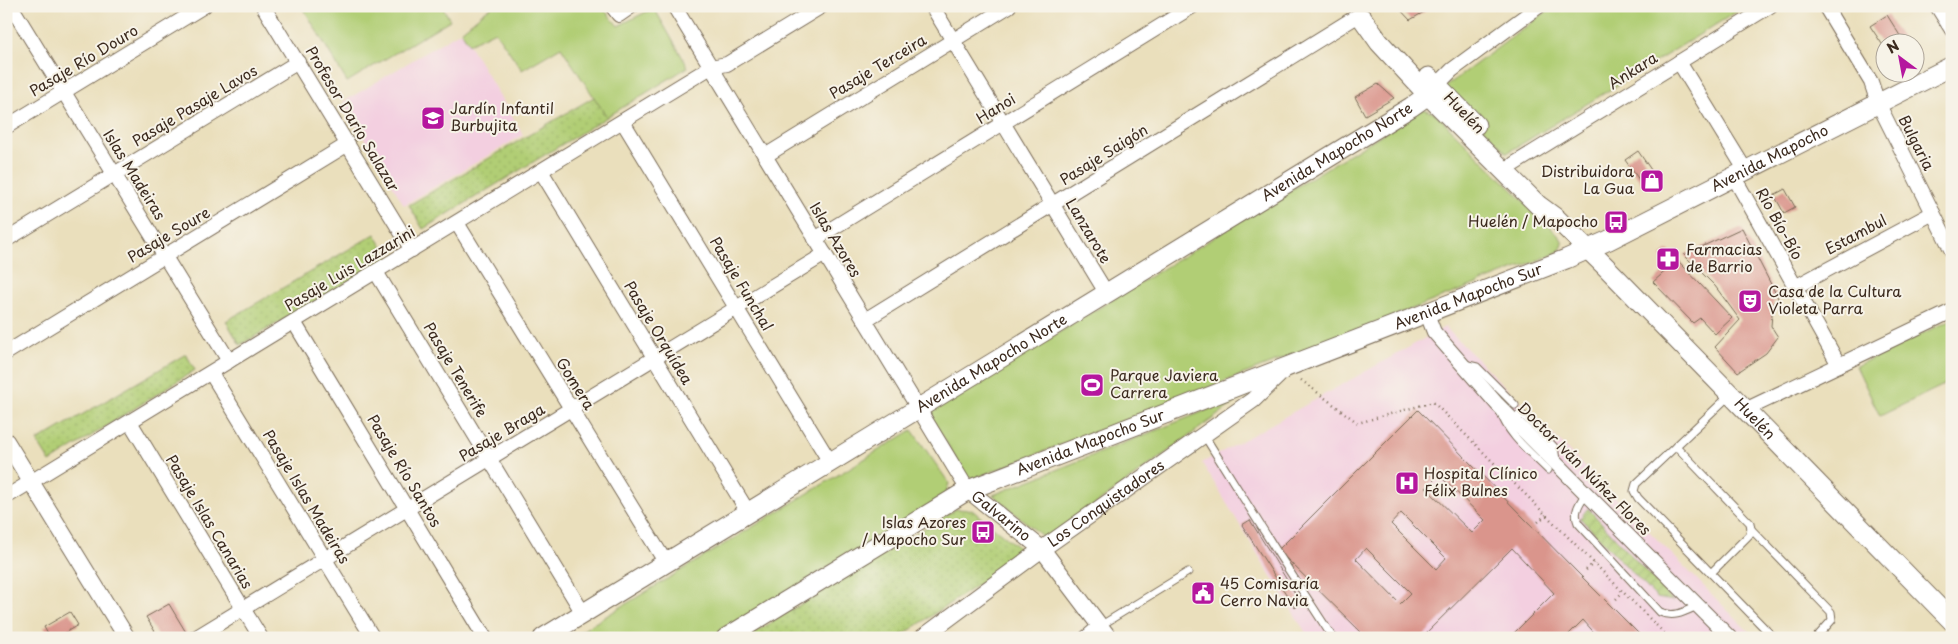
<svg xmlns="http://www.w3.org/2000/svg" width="1958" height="644" viewBox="0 0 1958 644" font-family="'Playpen Sans',sans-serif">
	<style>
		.built { fill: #f3cfe0 }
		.grass { fill: url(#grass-dots); stroke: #767c4a }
		.park { fill: #b1ce75; stroke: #767c4a }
		.garden { fill: url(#garden-furrows); stroke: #767c4a }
		.building { fill: #da958c; fill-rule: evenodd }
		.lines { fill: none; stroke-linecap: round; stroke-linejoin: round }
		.service-casing { stroke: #786955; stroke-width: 9 }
		.minor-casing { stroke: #786955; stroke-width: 16 }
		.tertiary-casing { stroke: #786955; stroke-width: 18 }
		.secondary-casing { stroke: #786955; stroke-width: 21 }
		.path { stroke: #786955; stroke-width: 2.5; stroke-dasharray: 1 4; stroke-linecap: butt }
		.service { stroke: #fff; stroke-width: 7 }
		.minor { stroke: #fff; stroke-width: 14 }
		.tertiary { stroke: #fff; stroke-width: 16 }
		.secondary { stroke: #fff; stroke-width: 19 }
		.labels { text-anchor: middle; stroke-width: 4; stroke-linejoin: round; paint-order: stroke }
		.street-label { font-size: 15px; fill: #3b2a1e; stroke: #f7f3e8 }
		.poi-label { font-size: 15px; fill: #3b2a1e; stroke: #f7f3e8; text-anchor: start }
	</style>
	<defs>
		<pattern id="grass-dots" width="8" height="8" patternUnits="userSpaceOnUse" patternTransform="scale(1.25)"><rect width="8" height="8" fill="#b1ce75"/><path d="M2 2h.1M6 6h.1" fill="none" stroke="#99b165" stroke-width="1.8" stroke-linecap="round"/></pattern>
		<pattern id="garden-furrows" width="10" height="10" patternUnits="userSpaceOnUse" patternTransform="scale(1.25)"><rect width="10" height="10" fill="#b1ce75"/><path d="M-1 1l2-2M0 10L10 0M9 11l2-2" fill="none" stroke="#99b165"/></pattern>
	</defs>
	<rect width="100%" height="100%" fill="#f7f3e8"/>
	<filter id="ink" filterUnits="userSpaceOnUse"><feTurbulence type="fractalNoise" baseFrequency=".02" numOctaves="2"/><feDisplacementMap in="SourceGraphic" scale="10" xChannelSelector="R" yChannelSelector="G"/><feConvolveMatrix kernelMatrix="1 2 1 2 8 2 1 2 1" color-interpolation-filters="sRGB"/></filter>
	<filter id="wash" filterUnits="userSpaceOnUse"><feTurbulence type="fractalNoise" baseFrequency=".0096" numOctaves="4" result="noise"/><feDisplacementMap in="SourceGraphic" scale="20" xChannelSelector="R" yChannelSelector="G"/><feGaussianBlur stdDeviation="1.12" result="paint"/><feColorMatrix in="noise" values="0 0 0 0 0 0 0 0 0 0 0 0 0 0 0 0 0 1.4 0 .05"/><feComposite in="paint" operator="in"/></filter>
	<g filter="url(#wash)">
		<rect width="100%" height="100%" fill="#eadfbc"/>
		<!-- built -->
		<g class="built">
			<polygon points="461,31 523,135 404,205 343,102"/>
			<polygon points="1445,327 1621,503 1755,638 1309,638 1202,463"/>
		</g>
		<!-- grass -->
		<g class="grass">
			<polygon points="594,97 607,117 423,229 409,205"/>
			<polygon points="375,234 389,258 240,345 226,321"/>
			<polygon points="186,354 195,370 50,462 37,441"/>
			<polygon points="956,509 972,510 1019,548 1019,557 898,638 746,638"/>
		</g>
		<!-- park -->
		<g class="park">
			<polygon points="302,6 442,6 450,20 347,82"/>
			<polygon points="493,6 601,6 618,26 654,8 688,67 607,117 561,47 522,70 495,31 469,44 461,31 484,12"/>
			<polygon points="1554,6 1746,6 1507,153 1445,87"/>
			<polygon points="1423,109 1436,114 1560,237 1563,243 1560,250 1554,254 975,478 967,477 932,419 933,410"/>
			<polygon points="1952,319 1952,381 1880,416 1856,366"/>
			<polygon points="1245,395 1047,540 993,495"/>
			<polygon points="912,430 949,483 945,497 711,638 570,638"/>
		</g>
		<!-- garden -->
		<polygon class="garden" points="1588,508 1673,601 1657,598 1580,518"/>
		<g id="blocks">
			<!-- building -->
			<g class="building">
				<polygon points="1397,6 1427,6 1429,9 1410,20"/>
				<polygon points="1887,15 1904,42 1886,42 1886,50 1870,26"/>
				<polygon points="1378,84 1394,98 1365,115 1355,97"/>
				<polygon points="1638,151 1658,180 1645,188 1625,160"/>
				<polygon points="1785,189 1795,207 1784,213 1774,195"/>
				<polygon points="1742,228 1778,298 1773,303 1771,326 1778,337 1766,353 1738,372 1715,347 1740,320 1715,286 1684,255"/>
				<polygon points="1668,250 1732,318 1715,334 1700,318 1693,323 1653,282 1670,267 1661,256"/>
				<path d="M1418,410L1576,571L1643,638H1599L1583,620L1565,638H1509L1554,593L1512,548L1421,638H1367L1278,550ZM1439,475L1485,520L1472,533L1426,488ZM1401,513L1446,558L1436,569L1391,524ZM1366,548L1411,593L1400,604L1356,559Z"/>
				<polygon points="1250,520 1301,603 1295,608 1242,525"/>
				<polygon points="169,604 187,634 181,638 159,638 146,617"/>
				<polygon points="70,612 78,625 56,638 50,638 44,627"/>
			</g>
		</g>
	</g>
	<g filter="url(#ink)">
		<use href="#blocks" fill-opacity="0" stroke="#786955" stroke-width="1"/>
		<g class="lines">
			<!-- service casing -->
			<g class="service-casing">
				<g id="service">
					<polyline points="1464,364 1477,367 1515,405"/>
					<polyline points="1730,395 1636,484 1634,491 1638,498 1774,638"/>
					<path d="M1500,411C1508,435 1530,452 1548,470"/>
					<polyline points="1512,420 1519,415 1524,416 1554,447 1556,460"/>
					<polyline points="1204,435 1279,555 1333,638"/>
					<polyline points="1676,446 1750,523 1751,529 1749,535 1711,573"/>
					<path d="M1586,493C1580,503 1573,511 1578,523L1660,612C1674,618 1684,612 1697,606"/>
					<polyline points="1751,529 1831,612 1832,620 1816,638"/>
					<polyline points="1100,626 1188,572"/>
				</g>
			</g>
			<!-- minor casing -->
			<g class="minor-casing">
				<g id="minor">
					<polyline points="11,6 229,361"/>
					<polyline points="263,6 412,250"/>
					<polyline points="612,6 619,15 632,6"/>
					<polyline points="674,6 968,490"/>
					<polyline points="932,6 1107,294"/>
					<polyline points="1825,6 1871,82 1878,103 1952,251"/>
					<polyline points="1937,6 1952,30"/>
					<polyline points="1679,62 1746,171"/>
					<polyline points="1437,85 1452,70 1539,6"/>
					<polyline points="623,122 830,462"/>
					<polyline points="6,127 204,6"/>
					<polyline points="765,156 1009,6"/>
					<polyline points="1514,164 1770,6"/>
					<polyline points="541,171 748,512"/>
					<polyline points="1734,177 1839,365"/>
					<polyline points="457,223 666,563"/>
					<polyline points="815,239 1193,6"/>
					<polyline points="6,240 298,62"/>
					<polyline points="376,272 583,613"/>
					<polyline points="1795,287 1933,213"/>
					<polyline points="1427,314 1434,332 1497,404 1730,638"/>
					<polyline points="865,320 1359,15"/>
					<polyline points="294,322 485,638"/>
					<polyline points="6,353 348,144"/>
					<polyline points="211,373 373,638"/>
					<polyline points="1745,410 1952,311"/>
					<polyline points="130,422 261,638"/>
					<polyline points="6,497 711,67 727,64 822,6"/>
					<polyline points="195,638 825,254"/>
					<polyline points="1086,638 1100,626"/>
				</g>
			</g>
			<!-- tertiary casing -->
			<g class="tertiary-casing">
				<g id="tertiary">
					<polyline points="6,441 127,638"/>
					<path id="s1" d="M968,490L1042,549L1109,638"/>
					<path id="s2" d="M922,638L1042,549L1253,400L1286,368"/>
				</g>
			</g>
			<!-- secondary casing -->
			<g class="secondary-casing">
				<g id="secondary">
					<path id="s3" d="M1362,18L1379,42L1428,95L1538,205L1557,219L1605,266L1952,621"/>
					<polyline points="1429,77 1476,125"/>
					<path id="s4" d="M543,638L1411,107L1428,95L1437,85"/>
					<path id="s5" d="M726,638L968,490L1566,259L1609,240L1952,66"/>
				</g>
			</g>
			<!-- path -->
			<g class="path">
				<polyline points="1301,380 1358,423 1433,402 1669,638"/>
				<polyline points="1538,522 1546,515"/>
				<polyline points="1586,570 1594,563"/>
				<polyline points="1616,599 1623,592"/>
			</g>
			<!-- service -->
			<use href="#service" class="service"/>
			<!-- minor -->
			<use href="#minor" class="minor"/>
			<!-- tertiary -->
			<use href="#tertiary" class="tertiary"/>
			<!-- secondary -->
			<use href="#secondary" class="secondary"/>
		</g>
	</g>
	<!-- icons -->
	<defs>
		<g id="school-square" transform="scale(1.25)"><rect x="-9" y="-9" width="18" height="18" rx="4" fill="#b5179e" stroke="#f7f3e8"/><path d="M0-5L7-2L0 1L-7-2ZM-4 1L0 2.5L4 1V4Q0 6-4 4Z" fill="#fff"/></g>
		<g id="shop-square" transform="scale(1.25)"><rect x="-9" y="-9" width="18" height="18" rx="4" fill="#b5179e" stroke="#f7f3e8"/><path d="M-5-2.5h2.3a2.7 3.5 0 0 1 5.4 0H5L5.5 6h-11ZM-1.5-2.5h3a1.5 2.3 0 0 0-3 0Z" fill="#fff"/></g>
		<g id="bus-square" transform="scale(1.25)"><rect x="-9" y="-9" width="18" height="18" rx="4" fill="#b5179e" stroke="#f7f3e8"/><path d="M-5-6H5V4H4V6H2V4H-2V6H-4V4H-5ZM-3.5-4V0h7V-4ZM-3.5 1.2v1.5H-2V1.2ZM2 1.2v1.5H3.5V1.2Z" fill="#fff"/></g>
		<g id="pharmacy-square" transform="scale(1.25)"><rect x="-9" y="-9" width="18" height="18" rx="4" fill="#b5179e" stroke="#f7f3e8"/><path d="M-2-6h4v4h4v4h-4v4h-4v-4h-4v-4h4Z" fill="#fff"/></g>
		<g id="theatre-square" transform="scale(1.25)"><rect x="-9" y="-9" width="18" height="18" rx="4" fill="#b5179e" stroke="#f7f3e8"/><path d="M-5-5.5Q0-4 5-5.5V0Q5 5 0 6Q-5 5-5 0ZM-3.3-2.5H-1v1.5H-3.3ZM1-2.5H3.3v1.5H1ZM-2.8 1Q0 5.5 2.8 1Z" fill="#fff"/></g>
		<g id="stadium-square" transform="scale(1.25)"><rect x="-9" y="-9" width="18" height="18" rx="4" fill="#b5179e" stroke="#f7f3e8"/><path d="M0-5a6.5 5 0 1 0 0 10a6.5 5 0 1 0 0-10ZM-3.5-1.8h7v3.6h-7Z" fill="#fff"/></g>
		<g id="hospital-square" transform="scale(1.25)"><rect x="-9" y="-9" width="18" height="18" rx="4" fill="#b5179e" stroke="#f7f3e8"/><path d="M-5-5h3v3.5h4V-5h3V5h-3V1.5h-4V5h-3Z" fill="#fff"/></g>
		<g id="civic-square" transform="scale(1.25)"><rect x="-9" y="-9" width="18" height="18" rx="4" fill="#b5179e" stroke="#f7f3e8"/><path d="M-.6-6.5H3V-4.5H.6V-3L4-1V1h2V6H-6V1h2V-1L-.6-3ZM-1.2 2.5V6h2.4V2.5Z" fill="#fff"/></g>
	</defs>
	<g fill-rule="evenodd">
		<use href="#school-square" x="433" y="118"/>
		<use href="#shop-square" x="1652" y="181"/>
		<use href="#bus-square" x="1616" y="222"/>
		<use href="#pharmacy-square" x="1668" y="259"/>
		<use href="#theatre-square" x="1750" y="301"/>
		<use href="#stadium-square" x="1092" y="385"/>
		<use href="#hospital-square" x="1407" y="483"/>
		<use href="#bus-square" x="983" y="532"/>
		<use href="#civic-square" x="1203" y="593"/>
	</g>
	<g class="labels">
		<!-- street labels -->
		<g class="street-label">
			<text transform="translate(84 61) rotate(-31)" y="5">Pasaje Río Douro</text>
			<text transform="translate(878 67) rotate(-31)" y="5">Pasaje Terceira</text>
			<text transform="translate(1633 71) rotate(-32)" y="5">Ankara</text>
			<text transform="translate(195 106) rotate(-31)" y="5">Pasaje Pasaje Lavos</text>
			<text transform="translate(996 109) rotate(-32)" y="5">Hanoi</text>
			<text transform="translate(1464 113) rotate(46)" y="5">Huelén</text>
			<text transform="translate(352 119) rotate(59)" y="5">Profesor Darío Salazar</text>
			<text transform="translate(1916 143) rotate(63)" y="5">Bulgaria</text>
			<text dy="5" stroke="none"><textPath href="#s4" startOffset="931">Avenida Mapocho Norte</textPath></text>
			<text transform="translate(1104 155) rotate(-32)" y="5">Pasaje Saigón</text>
			<text dy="5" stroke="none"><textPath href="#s5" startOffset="1152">Avenida Mapocho</textPath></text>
			<text transform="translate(134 175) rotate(58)" y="5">Islas Madeiras</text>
			<text transform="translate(1779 224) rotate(61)" y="5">Río Bío-Bío</text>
			<text transform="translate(1088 231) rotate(59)" y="5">Lanzarote</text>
			<text transform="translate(169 235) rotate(-31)" y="5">Pasaje Soure</text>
			<text transform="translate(1856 235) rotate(-28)" y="5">Estambul</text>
			<text transform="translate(835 240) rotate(59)" y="5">Islas Azores</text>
			<text transform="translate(350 269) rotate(-31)" y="5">Pasaje Luis Lazzarini</text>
			<text transform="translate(741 284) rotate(59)" y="5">Pasaje Funchal</text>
			<text dy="5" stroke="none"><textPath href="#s5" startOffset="820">Avenida Mapocho Sur</textPath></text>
			<text transform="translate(658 333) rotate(59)" y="5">Pasaje Orquídea</text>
			<text dy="5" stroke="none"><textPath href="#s4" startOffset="526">Avenida Mapocho Norte</textPath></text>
			<text transform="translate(455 370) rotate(59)" y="5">Pasaje Tenerife</text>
			<text transform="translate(575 384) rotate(58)" y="5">Gomera</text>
			<text dy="5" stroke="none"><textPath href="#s3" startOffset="562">Huelén</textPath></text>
			<text transform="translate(502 433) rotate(-31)" y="5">Pasaje Braga</text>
			<text dy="5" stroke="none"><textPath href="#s5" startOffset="415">Avenida Mapocho Sur</textPath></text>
			<text transform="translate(1584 469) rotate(45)" y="5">Doctor Iván Núñez Flores</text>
			<text transform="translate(404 471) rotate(59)" y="5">Pasaje Río Santos</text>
			<text transform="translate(306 497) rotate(59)" y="5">Pasaje Islas Madeiras</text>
			<text dy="5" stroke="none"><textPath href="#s2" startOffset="228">Los Conquistadores</textPath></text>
			<text dy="5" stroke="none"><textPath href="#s1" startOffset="42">Galvarino</textPath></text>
			<text transform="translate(209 522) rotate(59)" y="5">Pasaje Islas Canarias</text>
		</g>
		<!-- poi labels -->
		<g class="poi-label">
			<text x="450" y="114">Jardín Infantil<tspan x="450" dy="17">Burbujita</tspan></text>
			<text x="1634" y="177" text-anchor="end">Distribuidora<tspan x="1634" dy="17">La Gua</tspan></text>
			<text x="1598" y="227" text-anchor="end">Huelén / Mapocho</text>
			<text x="1686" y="255">Farmacias<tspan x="1686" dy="17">de Barrio</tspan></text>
			<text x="1768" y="297">Casa de la Cultura<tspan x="1768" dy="17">Violeta Parra</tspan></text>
			<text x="1110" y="381">Parque Javiera<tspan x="1110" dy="17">Carrera</tspan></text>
			<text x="1424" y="479">Hospital Clínico<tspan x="1424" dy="17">Félix Bulnes</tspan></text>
			<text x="966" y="528" text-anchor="end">Islas Azores<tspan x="966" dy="17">/ Mapocho Sur</tspan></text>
			<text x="1220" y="589">45 Comisaría<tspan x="1220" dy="17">Cerro Navia</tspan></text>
		</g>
	</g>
	<!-- margin -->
	<rect width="1958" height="644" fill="none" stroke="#f7f3e8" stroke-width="25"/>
	<!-- north arrow -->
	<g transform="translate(1900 58) rotate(328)"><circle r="24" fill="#f7f3e8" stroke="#aca397"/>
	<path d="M0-4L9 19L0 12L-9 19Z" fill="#b5179e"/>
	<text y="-8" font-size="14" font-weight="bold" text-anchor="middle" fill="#3b2a1e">N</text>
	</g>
</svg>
